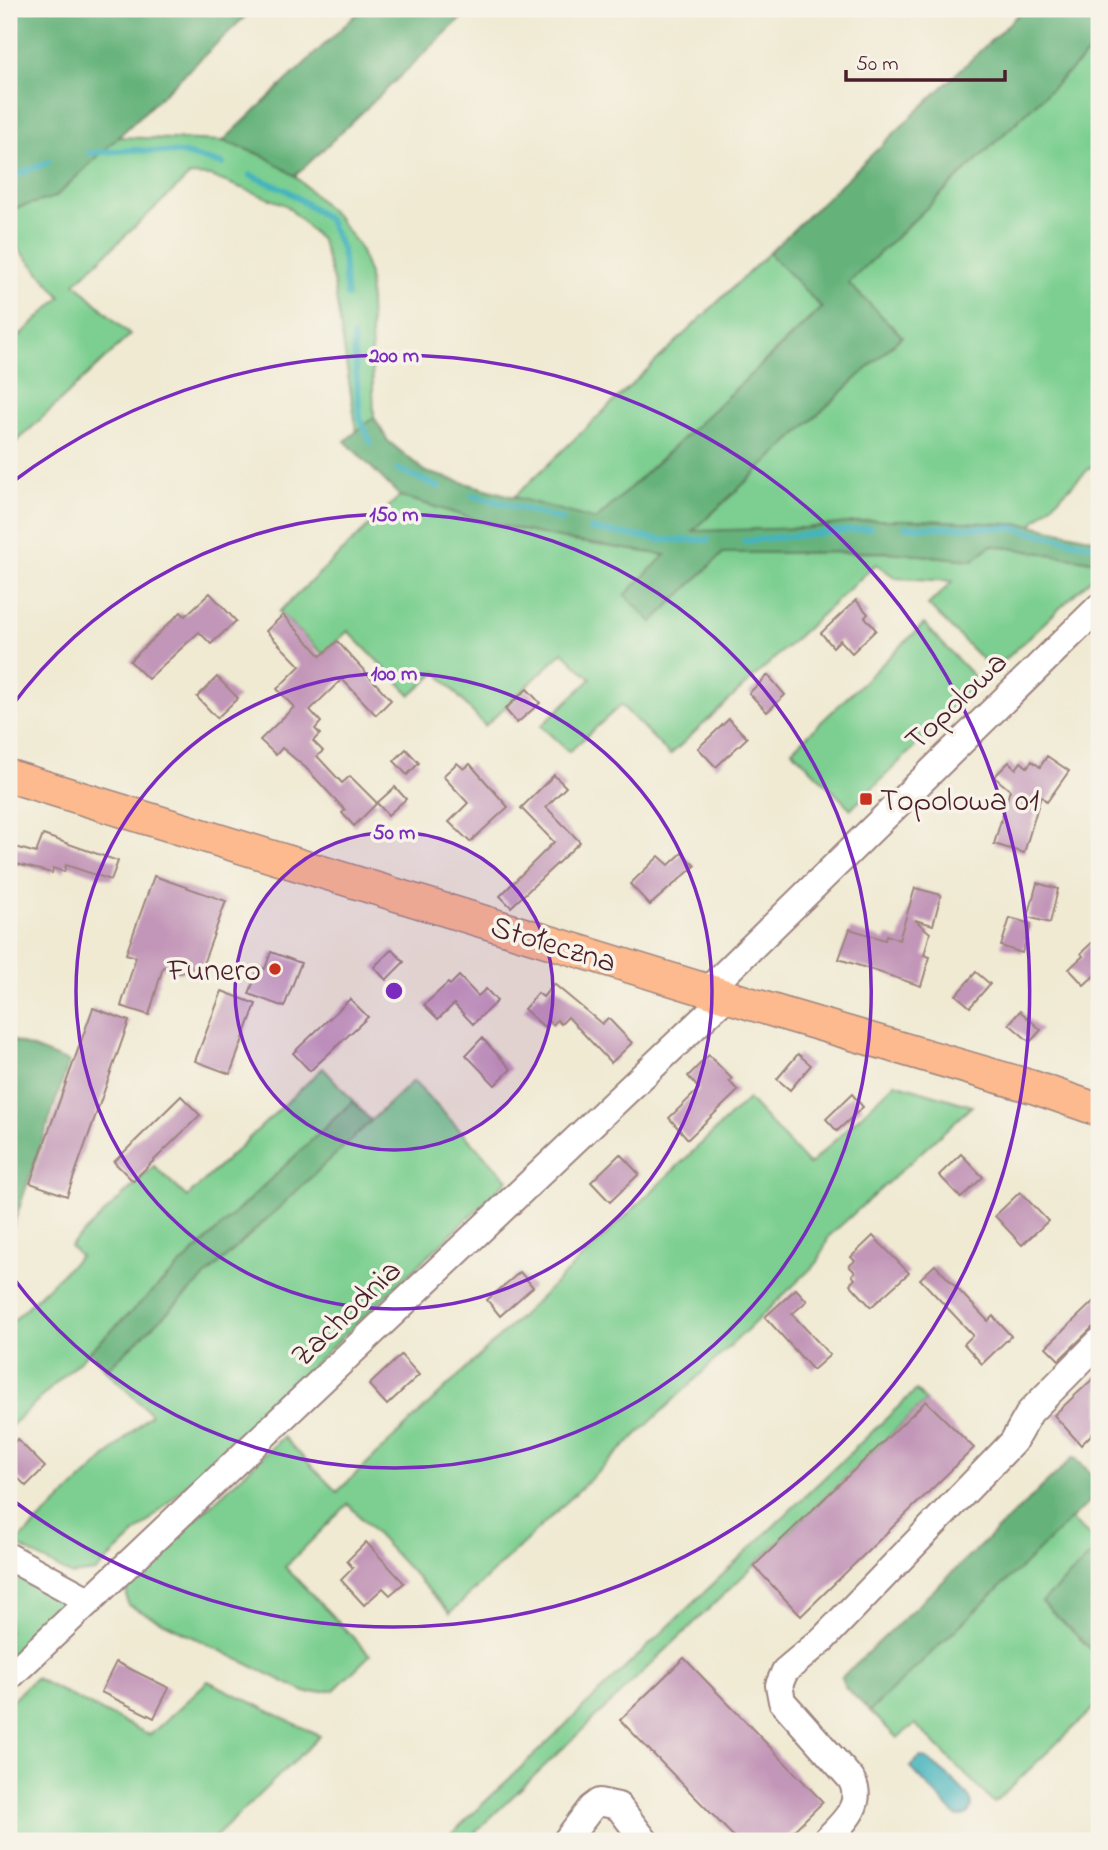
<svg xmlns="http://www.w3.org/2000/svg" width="1108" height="1850" viewBox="0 0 1108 1850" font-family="'Indie Flower',sans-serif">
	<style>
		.green { fill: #7ccf90; stroke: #63775e; stroke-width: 2 }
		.forest { fill: #65b27a; stroke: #586852; stroke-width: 2 }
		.water { fill: #45b4bd; stroke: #486a74; stroke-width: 2 }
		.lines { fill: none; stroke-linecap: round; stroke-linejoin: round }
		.stream { stroke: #45b4bd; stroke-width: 6 }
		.building { fill: #c296b8 }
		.minor-casing { stroke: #9d847f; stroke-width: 30 }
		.major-casing { stroke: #9d847f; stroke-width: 35 }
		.minor { stroke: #fff; stroke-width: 26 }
		.major { stroke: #fcba8e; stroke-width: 32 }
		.ring { fill: none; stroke: #7b2cbf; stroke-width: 3.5 }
		.poi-dot { fill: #c8321e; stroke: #f7f3e8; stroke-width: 2.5 }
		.labels { text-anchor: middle; stroke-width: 7; stroke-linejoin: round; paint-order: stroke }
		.street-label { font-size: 32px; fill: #4a1f2b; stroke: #f7f3e8 }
		.poi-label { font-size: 32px; fill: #4a1f2b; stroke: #f7f3e8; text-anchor: start }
		.centre { fill: #7b2cbf; stroke: #f7f3e8; stroke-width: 3.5 }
		.ring-label { font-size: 21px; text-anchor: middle; font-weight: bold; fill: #7b2cbf; stroke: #f7f3e8; stroke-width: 7; stroke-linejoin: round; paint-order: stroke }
	</style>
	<rect width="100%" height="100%" fill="#f7f3e8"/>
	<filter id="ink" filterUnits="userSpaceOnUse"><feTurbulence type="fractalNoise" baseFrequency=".0143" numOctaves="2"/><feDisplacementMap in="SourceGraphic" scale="14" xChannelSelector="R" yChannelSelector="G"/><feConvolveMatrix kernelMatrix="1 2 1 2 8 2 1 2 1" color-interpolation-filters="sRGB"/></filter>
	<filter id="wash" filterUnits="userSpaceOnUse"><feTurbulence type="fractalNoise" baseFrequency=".00686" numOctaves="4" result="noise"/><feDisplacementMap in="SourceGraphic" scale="28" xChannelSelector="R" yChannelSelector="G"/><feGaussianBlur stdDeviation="1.57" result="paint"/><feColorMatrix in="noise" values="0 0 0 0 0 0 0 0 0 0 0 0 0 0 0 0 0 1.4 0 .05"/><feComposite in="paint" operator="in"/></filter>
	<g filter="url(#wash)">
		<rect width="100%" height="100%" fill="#f0ead3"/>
		<!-- green -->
		<g class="green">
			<polygon points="1099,43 1099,459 1031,525 872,520 806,528 692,532 902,336 848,283"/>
			<polygon points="118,137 223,141 264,156 295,176 335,215 359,246 369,275 374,417 357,433 334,284 322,241 286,205 210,176 190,175 75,283 130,335 9,449 9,346 61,297 11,240 9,241 9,210 55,197"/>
			<polygon points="769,253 822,307 596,520 513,498"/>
			<polygon points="400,496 484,522 573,541 666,555 652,622 723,553 887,552 972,560 991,545 1099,562 1099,571 1005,660 983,660 928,605 953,581 896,578 876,564 670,755 621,705 569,752 541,726 591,679 563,652 485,726 437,672 411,695 348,631 323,654 279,612"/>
			<polygon points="924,624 980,683 851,809 792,750"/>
			<polygon points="323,1068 353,1101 9,1428 9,1325 80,1256 70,1246 154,1166 187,1197"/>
			<polygon points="413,1081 508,1180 95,1572 71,1575 15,1544 151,1414 106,1370"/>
			<polygon points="895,1083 972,1106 829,1236 818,1262 450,1613 348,1504 285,1567 370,1655 334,1690 307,1693 128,1605 126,1585 283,1437 337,1492 748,1099 809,1165"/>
			<polygon points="916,1390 926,1401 466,1841 444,1841"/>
			<polygon points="1070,1519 1099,1544 1099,1547 1043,1602 1099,1657 1099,1703 994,1803 915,1724 897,1738 870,1711"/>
			<polygon points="9,1566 58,1594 62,1601 61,1609 9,1658"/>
			<polygon points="35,1678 150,1735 208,1681 320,1736 211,1841 9,1841 9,1703"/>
		</g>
		<!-- forest -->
		<g class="forest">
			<polygon points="9,9 253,9 55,197 9,210"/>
			<polygon points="362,9 471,9 295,176 264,156 223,141"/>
			<polygon points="1024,9 1099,9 1099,43 848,283 902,336 693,531 806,528 872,520 923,520 1031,525 1099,540 1099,562 991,545 973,560 887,552 723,553 652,622 625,595 665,555 573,541 484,522 400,496 345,441 374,417 388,441 426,472 596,520 822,308 769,253"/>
			<polygon points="12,1040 69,1062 9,1238 9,1051"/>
			<polygon points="353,1101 371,1121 106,1370 90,1351"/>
			<polygon points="1074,1457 1099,1481 1099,1493 870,1711 845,1687 841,1678"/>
			<polygon points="1099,1547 1099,1657 1042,1602"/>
		</g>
		<!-- water -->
		<path class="water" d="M920,1757L927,1759C937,1767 972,1793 972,1805C972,1808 968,1813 966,1815L957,1817L910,1767Z"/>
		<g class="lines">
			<!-- stream -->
			<g class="stream">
				<polyline points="89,153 132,150 181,153 223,164"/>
				<polyline points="250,175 286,190 328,219 342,249 347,296"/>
				<polyline points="9,178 49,162"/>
				<polyline points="353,336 360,418 371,443"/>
				<polyline points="397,469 439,487"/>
				<polyline points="472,495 563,520"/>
				<polyline points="905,527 1013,528 1099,547"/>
				<polyline points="590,529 663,540 708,540"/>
				<polyline points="744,541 870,528"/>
			</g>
		</g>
		<g id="blocks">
			<!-- building -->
			<g class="building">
				<polygon points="210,593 236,621 211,644 199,632 148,679 130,661 181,612 185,616"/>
				<polygon points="856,600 868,614 865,617 876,630 852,653 840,640 833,647 821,633"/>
				<polygon points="283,615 321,656 337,641 391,700 376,715 342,679 310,710 321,722 315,729 320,734 313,741 323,751 317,756 342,783 350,776 377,803 354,826 342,813 345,810 306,768 282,748 276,755 260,740 294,707 277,689 300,666 266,631"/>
				<polygon points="768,675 785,695 767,712 749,693"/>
				<polygon points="217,677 238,698 217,718 197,697"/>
				<polygon points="527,689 540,703 517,723 505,709"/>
				<polygon points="729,719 747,738 716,767 698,748"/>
				<polygon points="406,749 419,763 407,775 394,761"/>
				<polygon points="1047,756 1069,771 1047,802 1041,796 1024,853 994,844 1010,790 994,777 1009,762 1016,769 1021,762 1027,767 1032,761 1040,767"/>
				<polygon points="457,763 464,769 470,764 508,807 470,842 449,822 468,803 443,776"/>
				<polygon points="554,775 566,787 546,807 580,842 511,907 500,896 554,842 521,808"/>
				<polygon points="395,787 406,799 388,815 377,803"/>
				<polygon points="43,835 118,861 111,880 66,865 64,872 53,868 52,873 9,862 9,845 36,853"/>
				<polygon points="682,853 695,866 650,905 630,884 659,856 669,865"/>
				<polygon points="154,876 226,901 203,964 180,973 163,967 149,1015 121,1006 136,957 126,954"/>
				<polygon points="1037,883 1058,889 1050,923 1028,917"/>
				<polygon points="915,888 941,895 933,925 915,920 930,933 924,955 930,957 921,986 839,959 850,929 885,940 887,935 899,940"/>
				<polygon points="1010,918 1031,924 1022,953 1001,946"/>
				<polygon points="1099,936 1099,978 1096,974 1084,985 1069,969 1083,956 1081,953"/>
				<polygon points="392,949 404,962 386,980 374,967"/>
				<polygon points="271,952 301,963 284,1007 249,994 259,967 265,969"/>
				<polygon points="976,972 990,984 970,1007 956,995"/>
				<polygon points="459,976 478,996 486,989 497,1001 473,1024 454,1004 438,1019 424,1005 448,983 450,985"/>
				<polygon points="554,984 602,1024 608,1018 632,1043 611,1063 568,1017 561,1024 557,1020 553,1025 549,1021 544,1027 524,1009 538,993 543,997"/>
				<polygon points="222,991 256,1004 230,1074 195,1061"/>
				<polygon points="350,999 368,1017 310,1071 293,1053"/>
				<polygon points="93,1008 129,1021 67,1196 30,1183"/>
				<polygon points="1020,1011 1041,1030 1030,1042 1009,1024"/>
				<polygon points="482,1038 511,1069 495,1085 466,1055"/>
				<polygon points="798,1054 811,1065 790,1090 777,1079"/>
				<polygon points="709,1055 732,1079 729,1081 738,1091 688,1139 669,1118 699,1089 688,1076"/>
				<polygon points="852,1094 863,1107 837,1131 826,1119"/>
				<polygon points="181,1096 200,1115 133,1181 114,1162"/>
				<polygon points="620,1154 639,1174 610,1202 591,1182"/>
				<polygon points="961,1154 983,1177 961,1198 939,1175"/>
				<polygon points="1020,1192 1048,1221 1022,1245 995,1216"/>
				<polygon points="873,1236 909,1273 871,1307 850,1284 855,1279 852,1275 855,1272 849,1266 855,1261 851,1257"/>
				<polygon points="935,1265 988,1321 993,1316 1011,1336 982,1364 964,1344 973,1335 920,1279"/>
				<polygon points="520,1272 533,1287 500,1316 487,1300"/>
				<polygon points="796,1289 807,1301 792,1314 830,1355 813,1370 765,1317"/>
				<polygon points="1099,1296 1099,1321 1059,1360 1046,1347"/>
				<polygon points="401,1355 419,1375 387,1405 369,1385"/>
				<polygon points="1099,1373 1099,1427 1081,1445 1054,1415"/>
				<polygon points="926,1401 974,1448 801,1616 754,1566"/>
				<polygon points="17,1439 45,1467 26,1486 9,1469 9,1448"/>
				<polygon points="366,1542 404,1583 390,1595 383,1588 364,1605 341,1580 353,1568 347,1561"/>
				<polygon points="684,1658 823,1802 783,1841 738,1841 620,1720"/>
				<polygon points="116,1662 169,1688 154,1718 101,1692"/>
			</g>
		</g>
	</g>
	<g filter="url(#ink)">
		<use href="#blocks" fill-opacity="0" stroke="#9d847f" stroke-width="2"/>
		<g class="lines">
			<!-- minor casing -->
			<g class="minor-casing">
				<g id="minor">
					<polyline points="708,990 1099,607"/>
					<polyline points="9,1557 90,1601"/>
					<polyline points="9,1677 727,996"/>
					<polyline points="566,1841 591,1808 599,1802 618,1806 645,1841"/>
					<path d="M825,1841C842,1824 866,1804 851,1779L782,1701L779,1685L785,1671L823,1639L1013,1442L1030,1412L1099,1342"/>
				</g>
			</g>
			<!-- major casing -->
			<g class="major-casing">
				<polyline id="major" points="9,776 781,1013 1033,1087 1099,1110"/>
			</g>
			<!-- minor -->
			<use href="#minor" class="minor"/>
			<!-- major -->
			<use href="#major" class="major"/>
		</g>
	</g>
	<!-- distance rings -->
	<circle cx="394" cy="991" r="159" fill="#7b2cbf" fill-opacity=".12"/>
	<g class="ring">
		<circle cx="394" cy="991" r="159"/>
		<circle cx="394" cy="991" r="318"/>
		<path d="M11 707A477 477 0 1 1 11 1275"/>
		<path d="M11 483A636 636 0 1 1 11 1499"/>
	</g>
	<!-- markers -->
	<g class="poi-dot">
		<rect x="859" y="792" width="14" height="14" rx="3.5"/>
		<circle cx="275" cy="969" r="7"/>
	</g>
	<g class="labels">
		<!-- street labels -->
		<g class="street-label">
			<text transform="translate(955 700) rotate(-44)" y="11">Topolowa</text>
			<text transform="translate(554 943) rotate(17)" y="11">Stołeczna</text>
			<text transform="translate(345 1312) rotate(-44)" y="11">Zachodnia</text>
		</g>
		<!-- poi labels -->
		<g class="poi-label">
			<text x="880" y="810">Topolowa 01</text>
			<text x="261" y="980" text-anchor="end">Funero</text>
		</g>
	</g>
	<circle cx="394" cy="991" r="10" class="centre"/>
	<g class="ring-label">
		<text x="394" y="362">200 m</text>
		<text x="394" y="521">150 m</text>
		<text x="394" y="680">100 m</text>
		<text x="394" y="839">50 m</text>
	</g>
	<!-- margin -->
	<rect width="1108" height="1850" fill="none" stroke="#f7f3e8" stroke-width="35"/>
	<!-- scale -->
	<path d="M846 70v10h159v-10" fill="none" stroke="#4a1f2b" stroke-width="3.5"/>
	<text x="856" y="70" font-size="21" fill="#4a1f2b" stroke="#f7f3e8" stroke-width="5" paint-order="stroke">50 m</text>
</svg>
